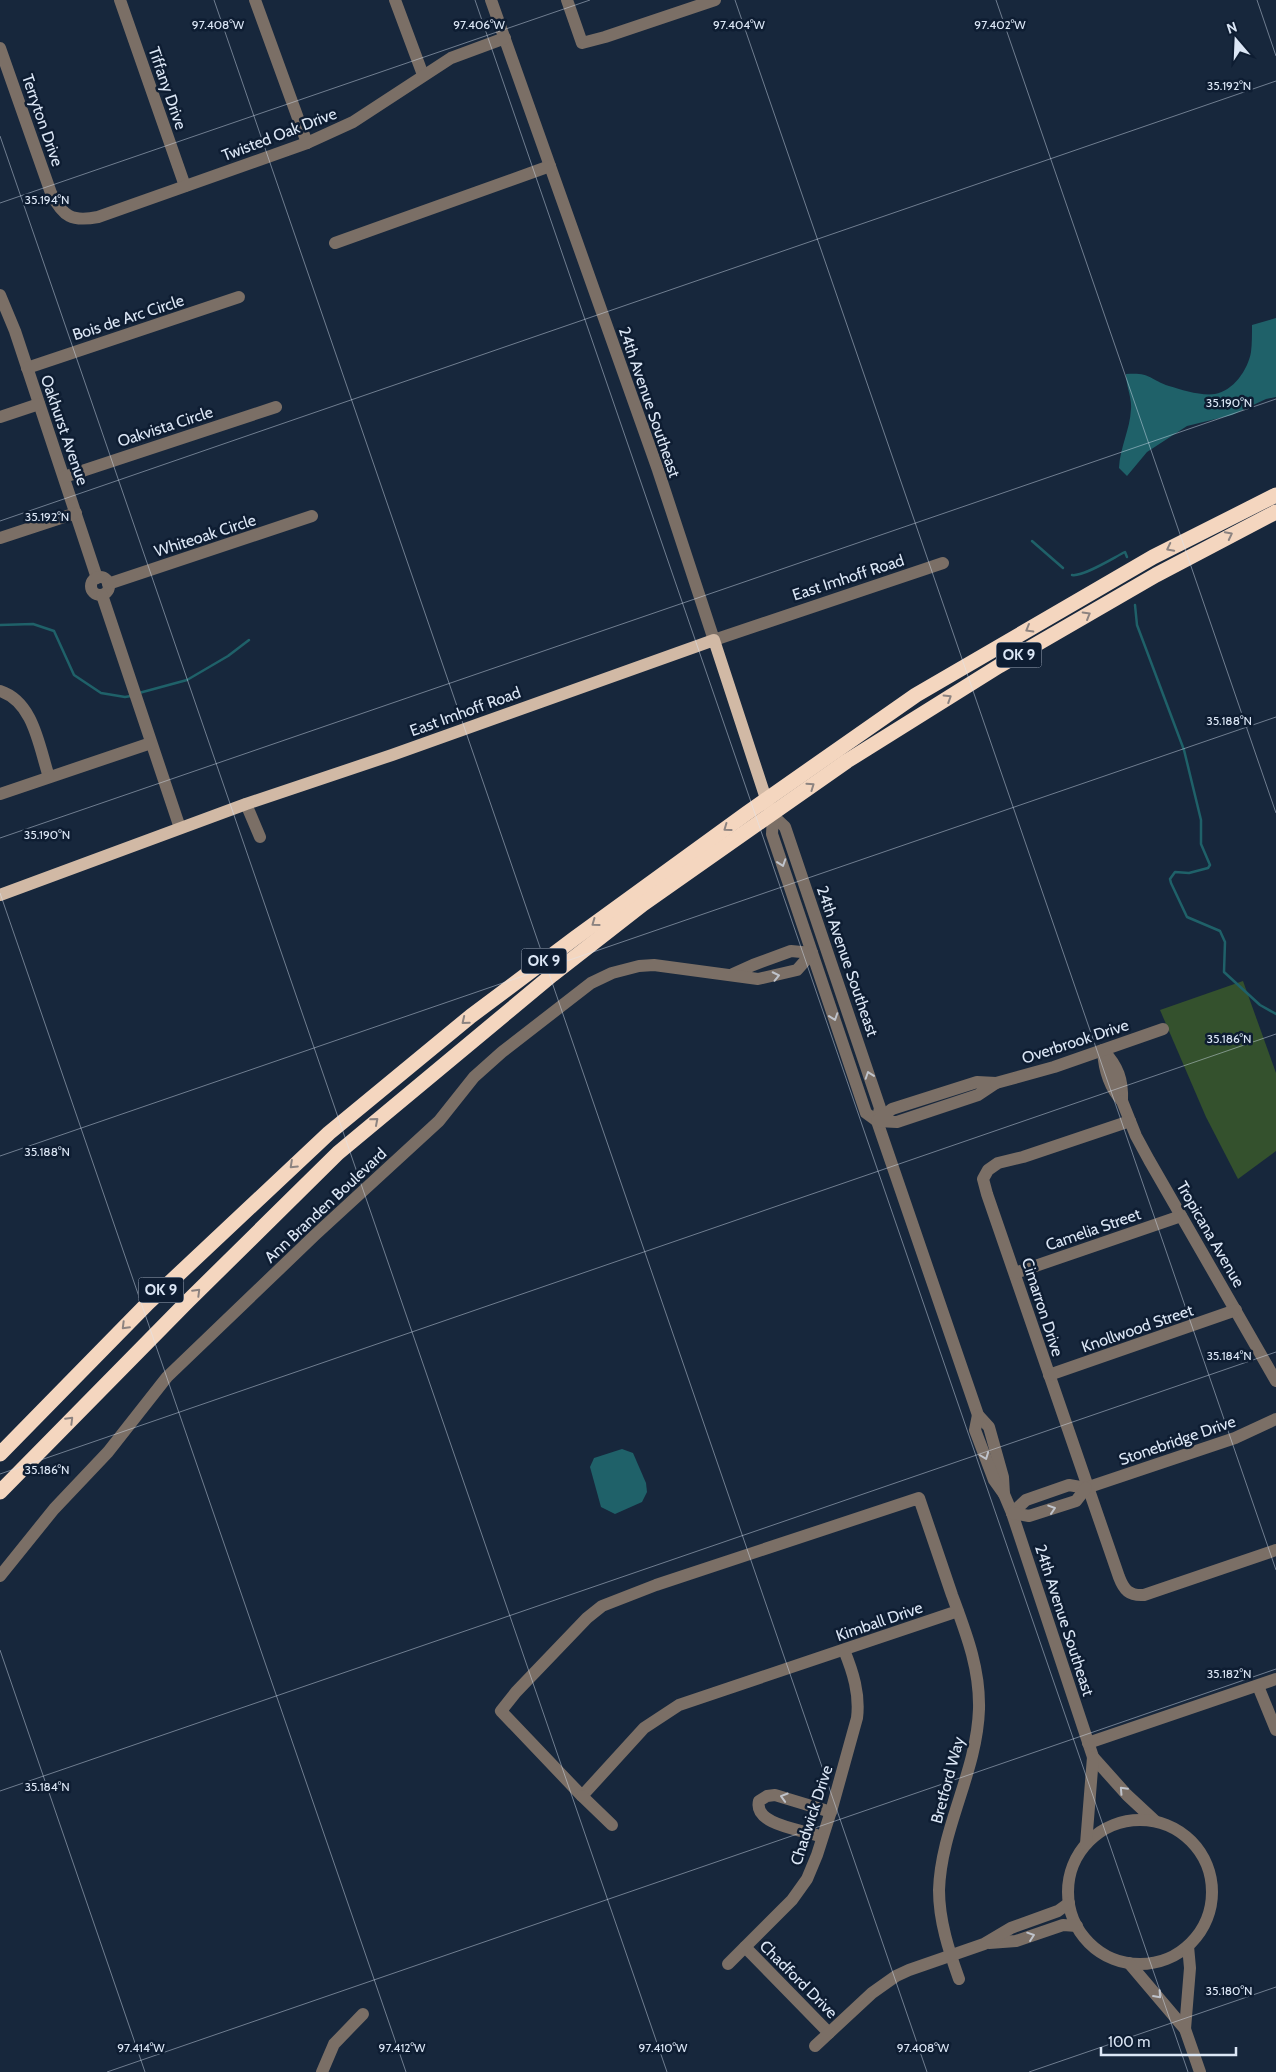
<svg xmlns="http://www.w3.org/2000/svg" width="1276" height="2072" viewBox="0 0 1276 2072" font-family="Cabin,sans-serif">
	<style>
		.green { fill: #34512d }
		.water { fill: #1f6169 }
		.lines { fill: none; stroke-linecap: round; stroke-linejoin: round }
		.stream { stroke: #1f6169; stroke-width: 2.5 }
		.minor { stroke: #7b6f66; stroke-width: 12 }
		.major { stroke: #d1b9a5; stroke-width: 12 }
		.highway { stroke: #f4d6bf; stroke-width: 15 }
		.oneway { stroke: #8c8380 }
		.oneway2 { stroke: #bfc3cb }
		.ticks { fill: none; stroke: #dce7f6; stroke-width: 1; stroke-opacity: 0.45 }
		.labels { text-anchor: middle; stroke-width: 5; stroke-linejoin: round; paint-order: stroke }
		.shield { fill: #0e1d32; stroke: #9eaabb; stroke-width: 1 }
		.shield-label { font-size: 15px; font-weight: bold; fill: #dce7f6 }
		.street-label { font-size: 16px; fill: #dce7f6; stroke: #0e1d32 }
		.ticks-label { font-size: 12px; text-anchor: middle; fill: #dce7f6; stroke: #0e1d32; stroke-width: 5; stroke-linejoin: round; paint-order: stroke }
	</style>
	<rect width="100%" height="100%" fill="#17273c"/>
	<!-- green -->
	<polygon class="green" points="1243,981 1276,1073 1276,1151 1238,1179 1206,1117 1160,1010"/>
	<!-- water -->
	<g class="water">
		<path d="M1276,318V397L1266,399L1232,415L1187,426L1147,452L1127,476L1119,468C1120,447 1130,430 1131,409C1132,398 1126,386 1126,374C1150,372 1149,379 1169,386C1182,390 1201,396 1215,394C1233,391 1248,370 1251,352C1252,344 1252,334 1252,325Z"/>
		<polygon points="622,1449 633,1453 646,1483 647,1492 642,1502 615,1514 601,1507 590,1467 594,1458"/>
	</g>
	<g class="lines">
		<!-- stream -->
		<g class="stream">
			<polyline points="1032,541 1063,568"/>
			<path d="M1072,575C1083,577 1113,558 1125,552L1127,557"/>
			<polyline points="1135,605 1137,625 1184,750 1201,820 1201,844 1210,865 1208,868 1189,873 1175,872 1170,879 1171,883 1187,917 1220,931 1225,942 1224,972 1260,1005 1276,1014"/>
			<polyline points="0,625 33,624 54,631 74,675 101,693 125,697 131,696"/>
			<polyline points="139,693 187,680 228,656 249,640"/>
		</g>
		<!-- minor -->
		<g class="minor">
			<polyline points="120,0 185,186"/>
			<polyline points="255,0 307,143"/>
			<polyline points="395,0 423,75"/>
			<polyline points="491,0 658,470 714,640 943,563"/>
			<polyline points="567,0 582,43 605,37 715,0"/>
			<path d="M0,48L51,193C63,217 72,222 98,217L307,143L353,122L451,58L505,38"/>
			<polyline points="335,243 550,166"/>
			<polyline points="0,295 15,331 97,578"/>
			<polyline points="27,368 239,297"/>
			<polyline points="0,417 39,404"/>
			<polyline points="64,477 276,407"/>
			<polyline points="0,538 76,513"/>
			<circle cx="100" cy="586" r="9"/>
			<polyline points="108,584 312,516"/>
			<polyline points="102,595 180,828"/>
			<path d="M0,691C34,702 39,747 49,777"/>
			<polyline points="0,794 151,743"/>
			<polyline points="246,804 260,837"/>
			<polyline points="771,814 785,827 880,1108 877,1121 978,1415 989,1427 1003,1477 1004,1494"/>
			<polyline points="773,816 772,834 866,1113 877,1121"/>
			<polyline points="733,974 753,965 791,951 812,953"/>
			<path d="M1103,1050C1118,1066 1123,1080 1122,1101C1109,1087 1104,1069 1103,1050Z"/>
			<polygon points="977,1082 996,1083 978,1095 897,1122 877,1121 892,1109"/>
			<polyline points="996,1083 1054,1067 1163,1029"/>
			<polyline points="1122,1101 1136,1136 1149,1160 1276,1381"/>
			<path d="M1130,1121L1023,1157L998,1163L988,1170L983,1179L987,1194L1119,1577C1124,1590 1129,1596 1144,1595L1276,1550"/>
			<polyline points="1015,1273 1181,1216"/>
			<polyline points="1049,1375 1236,1310"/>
			<polyline points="978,1415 975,1430 994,1480 1004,1494 1012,1513 1093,1757 1127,1795 1155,1821"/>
			<polyline points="1012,1513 1026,1500 1069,1485 1086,1488 1235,1438 1276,1419"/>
			<polyline points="1012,1513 1029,1516 1076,1501 1086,1488"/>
			<polyline points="0,1576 54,1509 108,1452 167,1377 315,1235 439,1121 474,1077 502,1052 591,983 612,973 639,966 654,965 758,979 797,970 812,953"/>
			<path d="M958,1611L679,1705L644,1728L582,1796L501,1711L516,1692L587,1618L602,1606L656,1585L919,1498C930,1530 941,1563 952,1595C966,1633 980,1668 979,1709C977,1772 941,1828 939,1890C939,1921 949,1951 959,1979"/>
			<polyline points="1258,1686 1276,1730"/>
			<polyline points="1088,1743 1276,1679"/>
			<polyline points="582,1796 612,1825"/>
			<circle cx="1140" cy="1892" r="72"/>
			<path d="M822,1837C806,1830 753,1826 759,1801L767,1796L775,1795L831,1812"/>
			<polyline points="1086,1844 1093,1757"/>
			<polyline points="989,1943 1016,1941 1063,1925 1077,1926"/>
			<polyline points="745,1947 829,2033"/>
			<polyline points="1129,1963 1185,2029 1200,2072"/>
			<path d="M728,1964L792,1900L807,1879L817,1855L832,1808L857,1718C860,1694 853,1672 844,1650"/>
			<polyline points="1185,2029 1190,1968 1188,1946"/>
			<polyline points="815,2046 872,1993 896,1976 909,1970 984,1944 1011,1928 1058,1911 1069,1903"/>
			<polyline points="322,2072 334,2044 363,2014"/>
		</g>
		<!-- major -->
		<polyline class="major" points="0,895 246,804 392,755 714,640 769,808"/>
		<!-- highway -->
		<g class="highway">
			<polyline points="0,1454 148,1303 329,1133 471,1016 575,938 747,813 916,695 1153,557 1276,495"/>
			<polyline points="0,1492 187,1302 338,1153 552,975 643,904 847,761 999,666 1156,575 1276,512"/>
		</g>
	</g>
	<!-- one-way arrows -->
	<defs><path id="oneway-chevron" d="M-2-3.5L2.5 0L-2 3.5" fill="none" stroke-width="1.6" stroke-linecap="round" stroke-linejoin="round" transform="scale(1.25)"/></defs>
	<g class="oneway">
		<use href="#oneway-chevron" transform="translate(1229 535) rotate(-27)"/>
		<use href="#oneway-chevron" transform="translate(1170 548) rotate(153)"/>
		<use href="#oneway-chevron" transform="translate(1087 615) rotate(-30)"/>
		<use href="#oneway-chevron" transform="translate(1029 629) rotate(150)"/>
		<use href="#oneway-chevron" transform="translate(948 698) rotate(-32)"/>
		<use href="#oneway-chevron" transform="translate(811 786) rotate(-35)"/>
		<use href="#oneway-chevron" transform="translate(727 828) rotate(144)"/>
		<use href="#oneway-chevron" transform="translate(595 923) rotate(144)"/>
		<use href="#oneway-chevron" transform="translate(465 1021) rotate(141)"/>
		<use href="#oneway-chevron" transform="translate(375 1121) rotate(-41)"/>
		<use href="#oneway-chevron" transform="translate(293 1165) rotate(137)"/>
		<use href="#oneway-chevron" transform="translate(197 1292) rotate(-45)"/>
		<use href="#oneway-chevron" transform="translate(125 1326) rotate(135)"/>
		<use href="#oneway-chevron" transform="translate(70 1420) rotate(-45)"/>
	</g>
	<g class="oneway2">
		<use href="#oneway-chevron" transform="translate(782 863) rotate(71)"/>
		<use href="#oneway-chevron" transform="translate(776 976) rotate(-12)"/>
		<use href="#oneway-chevron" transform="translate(834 1017) rotate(71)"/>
		<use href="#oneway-chevron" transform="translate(869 1075) rotate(-109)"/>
		<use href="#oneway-chevron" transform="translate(985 1456) rotate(69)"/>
		<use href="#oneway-chevron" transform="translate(1052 1509) rotate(-18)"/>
		<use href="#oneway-chevron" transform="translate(1123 1790) rotate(-133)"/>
		<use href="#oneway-chevron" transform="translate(784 1797) rotate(-163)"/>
		<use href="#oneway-chevron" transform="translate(1031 1936) rotate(-19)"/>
		<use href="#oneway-chevron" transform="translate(1158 1995) rotate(48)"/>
	</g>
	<!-- ticks -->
	<path class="ticks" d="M214,0L927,2072M475,0L1188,2072M735,0L1276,1570M996,0L1276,813M1257,0L1276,56M0,136L667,2072M0,203L590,0M0,521L1276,81M0,838L1276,399M0,893L406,2072M0,1156L1276,717M0,1474L1276,1034M0,1650L145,2072M0,1791L1276,1352M107,2072L1276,1669M1029,2072L1276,1987"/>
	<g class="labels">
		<!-- shield labels -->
		<g class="shield">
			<rect x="996.5" y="642.5" width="45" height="25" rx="4"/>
			<rect x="521.5" y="948.5" width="45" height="25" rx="4"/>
			<rect x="138.5" y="1277.5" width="45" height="25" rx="4"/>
		</g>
		<g class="shield-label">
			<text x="1019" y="660">OK 9</text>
			<text x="544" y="966">OK 9</text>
			<text x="161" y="1295">OK 9</text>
		</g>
		<!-- street labels -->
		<g class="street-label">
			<text transform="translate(168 88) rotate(71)" y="6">Tiffany Drive</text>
			<text transform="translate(43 120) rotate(71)" y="6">Terryton Drive</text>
			<text transform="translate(279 134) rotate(-21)" y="6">Twisted Oak Drive</text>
			<text transform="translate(128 317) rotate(-18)" y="6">Bois de Arc Circle</text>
			<text transform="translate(650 402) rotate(71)" y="6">24th Avenue Southeast</text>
			<text transform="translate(165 426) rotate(-18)" y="6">Oakvista Circle</text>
			<text transform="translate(65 430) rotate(71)" y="6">Oakhurst Avenue</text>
			<text transform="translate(205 535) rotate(-18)" y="6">Whiteoak Circle</text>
			<text transform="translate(848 577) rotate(-18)" y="6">East Imhoff Road</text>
			<text transform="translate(465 711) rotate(-20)" y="6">East Imhoff Road</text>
			<text transform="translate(848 961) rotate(71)" y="6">24th Avenue Southeast</text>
			<text transform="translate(1075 1041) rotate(-18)" y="6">Overbrook Drive</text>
			<text transform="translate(325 1205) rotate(-43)" y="6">Ann Branden Boulevard</text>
			<text transform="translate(1093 1229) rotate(-19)" y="6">Camelia Street</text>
			<text transform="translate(1211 1234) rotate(60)" y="6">Tropicana Avenue</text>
			<text transform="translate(1043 1307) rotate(72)" y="6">Cimarron Drive</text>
			<text transform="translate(1137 1328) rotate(-19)" y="6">Knollwood Street</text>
			<text transform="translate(1177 1440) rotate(-19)" y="6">Stonebridge Drive</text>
			<text transform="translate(1065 1620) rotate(72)" y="6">24th Avenue Southeast</text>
			<text transform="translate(879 1621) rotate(-19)" y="6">Kimball Drive</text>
			<text transform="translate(947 1780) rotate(-75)" y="6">Bretford Way</text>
			<text transform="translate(811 1815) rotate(-72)" y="6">Chadwick Drive</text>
			<text transform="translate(799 1979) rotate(45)" y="6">Chadford Drive</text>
		</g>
	</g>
	<g class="ticks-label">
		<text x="218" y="29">97.408°W</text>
		<text x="479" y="29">97.406°W</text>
		<text x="739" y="29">97.404°W</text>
		<text x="1000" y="29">97.402°W</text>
		<text x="1229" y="90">35.192°N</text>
		<text x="47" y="204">35.194°N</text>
		<text x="1229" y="407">35.190°N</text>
		<text x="47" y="521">35.192°N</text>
		<text x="1229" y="725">35.188°N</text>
		<text x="47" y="839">35.190°N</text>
		<text x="1229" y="1043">35.186°N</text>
		<text x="47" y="1156">35.188°N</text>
		<text x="1229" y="1360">35.184°N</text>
		<text x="47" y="1474">35.186°N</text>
		<text x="1229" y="1678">35.182°N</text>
		<text x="47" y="1791">35.184°N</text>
		<text x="1229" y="1995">35.180°N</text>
		<text x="141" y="2052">97.414°W</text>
		<text x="402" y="2052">97.412°W</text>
		<text x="663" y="2052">97.410°W</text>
		<text x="923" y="2052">97.408°W</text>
	</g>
	<!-- north arrow -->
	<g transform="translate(1236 40) rotate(341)" stroke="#0e1d32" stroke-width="4" paint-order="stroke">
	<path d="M0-4L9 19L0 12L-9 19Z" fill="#dce7f6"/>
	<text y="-8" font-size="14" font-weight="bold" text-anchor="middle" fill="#dce7f6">N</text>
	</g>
	<!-- scale -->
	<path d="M1101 2047v8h135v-8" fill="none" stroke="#dce7f6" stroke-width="2.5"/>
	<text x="1108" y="2047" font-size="15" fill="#dce7f6" stroke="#0e1d32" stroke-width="4" paint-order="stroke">100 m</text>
</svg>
